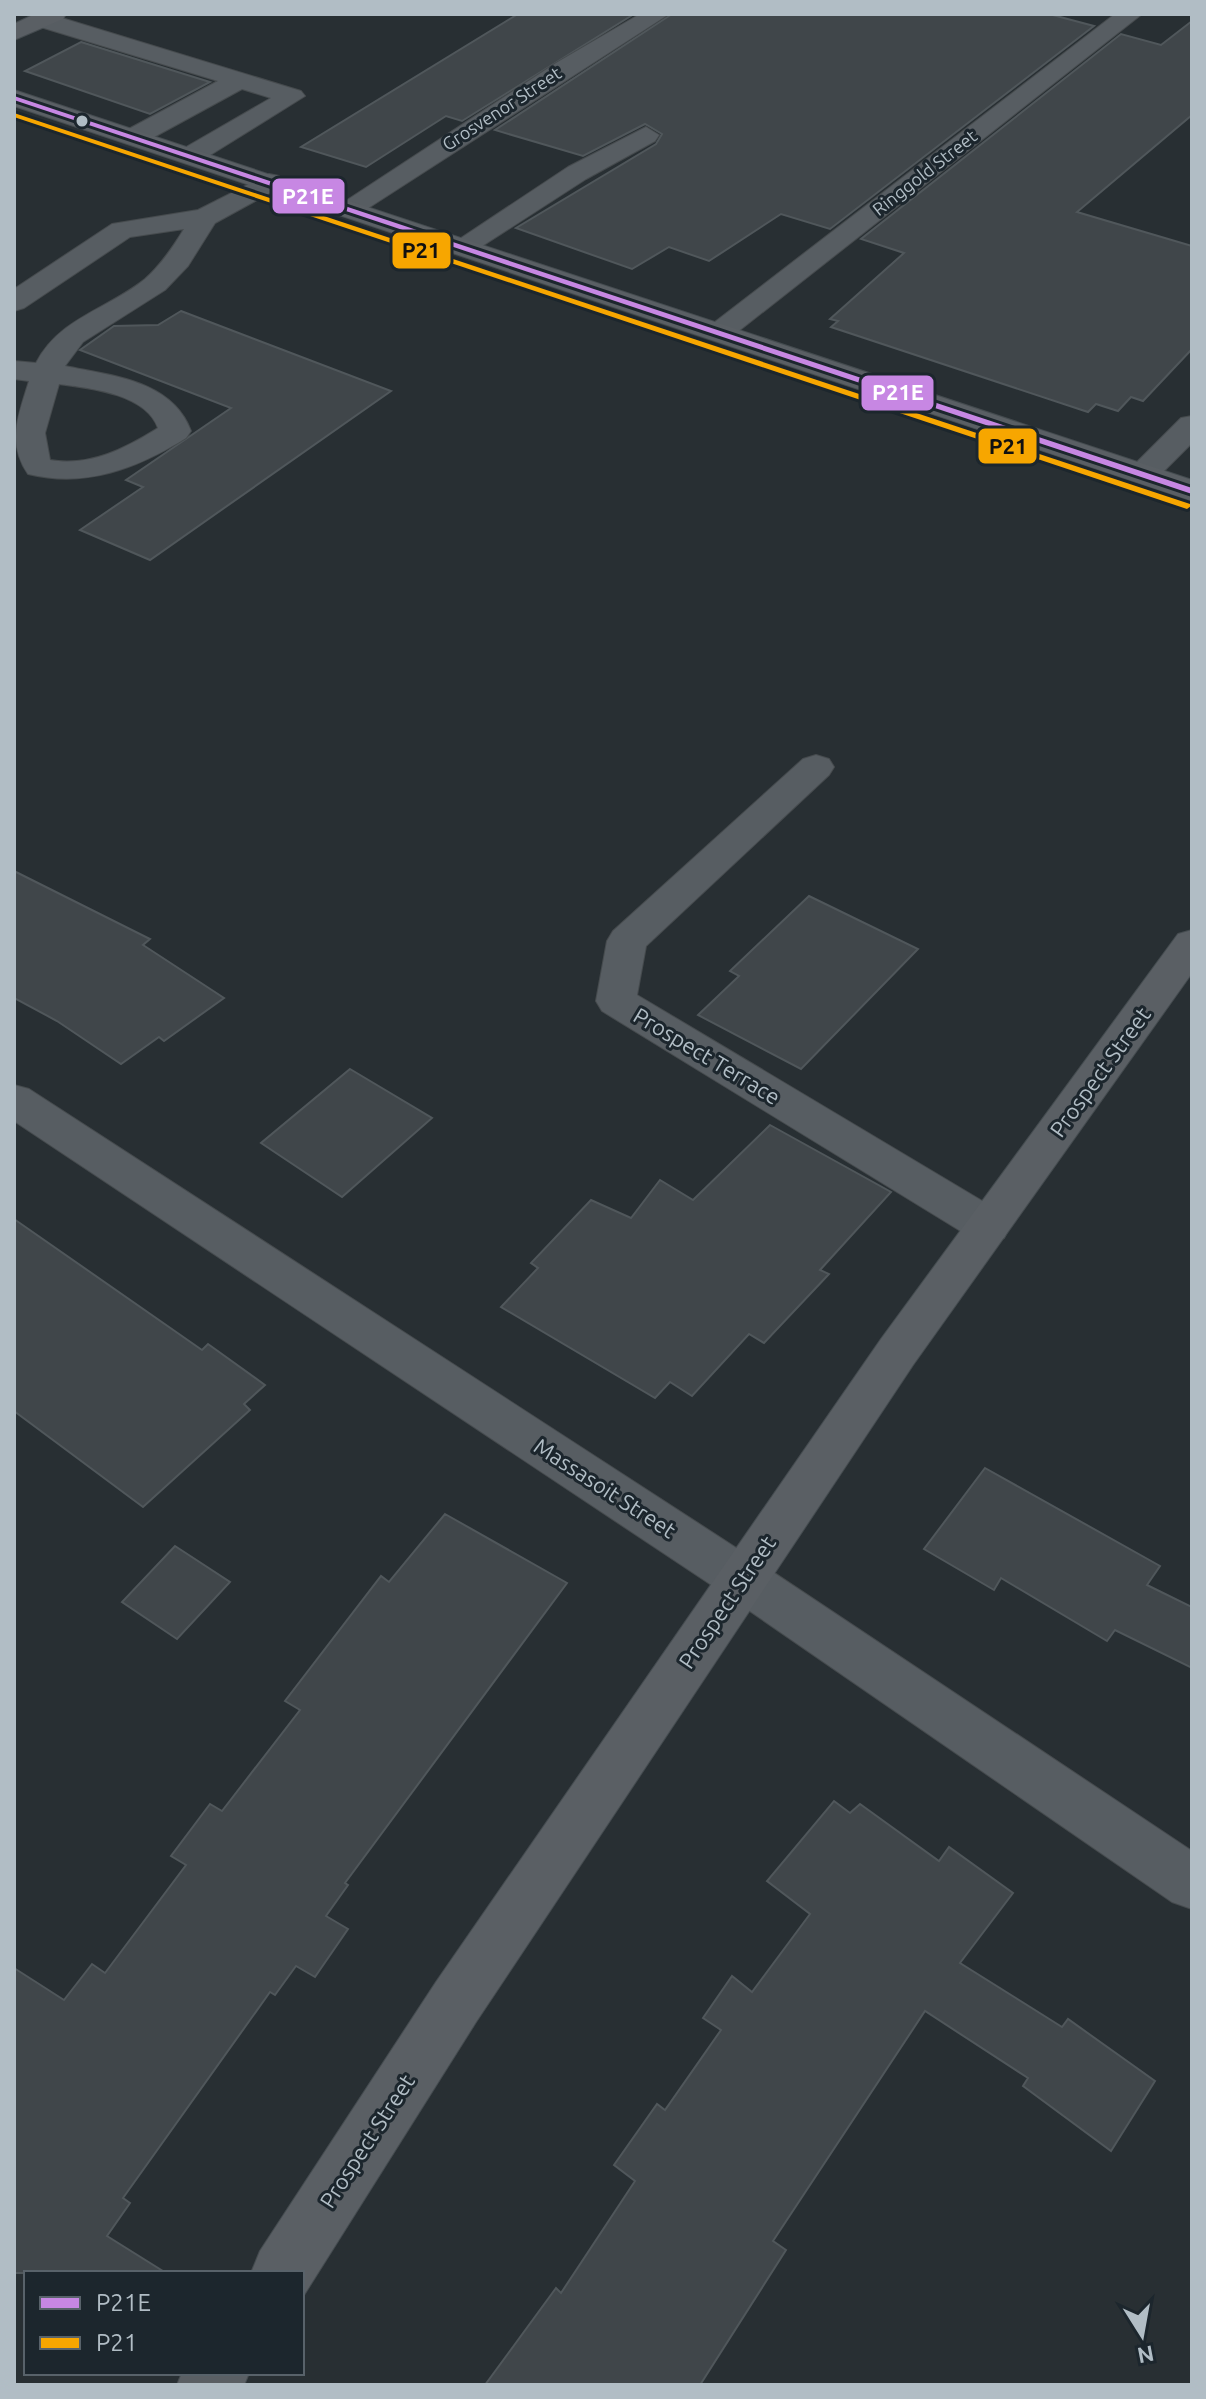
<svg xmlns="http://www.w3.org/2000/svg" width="1206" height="2399" viewBox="0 0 1206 2399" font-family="Ubuntu,sans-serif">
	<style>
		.building { fill: #40464a; stroke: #50575b; stroke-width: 2 }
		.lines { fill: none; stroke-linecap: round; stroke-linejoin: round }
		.minor-casing { stroke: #464b4e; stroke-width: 2 }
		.major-casing { stroke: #454c50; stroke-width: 2 }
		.minor { fill: #575d62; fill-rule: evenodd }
		.major { fill: #5a5f64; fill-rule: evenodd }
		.bus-1-casing { stroke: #1c262d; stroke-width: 6 }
		.bus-2-casing { stroke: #1c262d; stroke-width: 6 }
		.bus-1 { fill: #c787e3; fill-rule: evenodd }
		.bus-2 { fill: #f7a600; fill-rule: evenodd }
		.bus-dot { fill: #b1bdc5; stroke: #1c262d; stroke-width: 3 }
		.labels { text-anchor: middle; stroke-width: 6; stroke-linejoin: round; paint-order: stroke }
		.far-street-label { font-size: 18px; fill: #b1bdc5; stroke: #1c262d }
		.street-label { font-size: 22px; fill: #b1bdc5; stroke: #1c262d }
		.line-badge { stroke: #1c262d; stroke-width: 3 }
		.badge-label { font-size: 22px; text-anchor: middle; font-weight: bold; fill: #fff }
		.pale-badge-label { font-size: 22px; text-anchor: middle; font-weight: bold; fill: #111 }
	</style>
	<rect width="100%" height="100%" fill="#282f33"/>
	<!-- building -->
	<g class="building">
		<polygon points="518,14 634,14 462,121 446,116 366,167 301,147"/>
		<polygon points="672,14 1049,14 1094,26 830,229 781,214 709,261 669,247 632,269 516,228 656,144 662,134 645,124 583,156 495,130"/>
		<polygon points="1192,21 1192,115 1077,212 1192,246 1192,349 1143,401 1131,397 1118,411 1096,404 1088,412 831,327 838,321 830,319 904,253 861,239 1121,34 1161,45"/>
		<polygon points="81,42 210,82 150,114 25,71"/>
		<polygon points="181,311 391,391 150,560 80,530 143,487 126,480 231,408 80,350 114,326 158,325"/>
		<polygon points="14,871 150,939 143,945 224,998 164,1041 159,1037 121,1064 57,1021 14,998"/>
		<polygon points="809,896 918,949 801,1069 698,1015 739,976 730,971"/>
		<polygon points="350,1069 432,1118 342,1197 261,1143"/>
		<polygon points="770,1125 891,1192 820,1270 829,1274 764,1343 749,1334 692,1396 670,1382 655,1398 501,1307 538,1268 531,1263 591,1200 631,1218 660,1180 693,1200"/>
		<polygon points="14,1219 202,1350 208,1344 265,1385 244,1404 250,1410 143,1507 14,1411"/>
		<polygon points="985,1468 1160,1566 1147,1585 1192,1607 1192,1668 1115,1630 1107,1641 1001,1578 994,1590 924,1549"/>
		<polygon points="445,1514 567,1583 345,1883 348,1885 326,1916 348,1929 315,1977 296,1966 275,1995 270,1992 123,2198 130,2203 107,2236 166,2273 14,2273 14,1968 64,2000 92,1964 105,1973 186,1865 171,1856 210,1804 222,1811 300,1710 285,1701 381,1576 389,1582"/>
		<polygon points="175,1546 230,1582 177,1639 122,1602"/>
		<polygon points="834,1801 850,1813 860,1804 939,1861 949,1847 1013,1893 960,1963 1062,2027 1068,2019 1155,2081 1111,2151 1023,2086 1028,2078 925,2011 773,2241 786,2250 700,2385 485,2385 556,2288 561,2293 635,2181 614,2165 657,2104 665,2110 721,2030 703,2018 732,1976 752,1992 810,1914 767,1881"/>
	</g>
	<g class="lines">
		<!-- minor casing -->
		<g class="minor-casing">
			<g id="minor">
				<polygon points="640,14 669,14 359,214 339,214 335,208 556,63"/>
				<polygon points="1115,14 1142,14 731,337 711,337 706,331 711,325"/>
				<polygon points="34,15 52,15 301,91 305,96 199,162 181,162 177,156 181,150 271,98 242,89 143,143 125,143 121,137 125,131 218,81 34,25 31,20"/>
				<polygon points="646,127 659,135 655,141 586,179 473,252 453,252 449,246 568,167"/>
				<path d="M269,174L279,176L282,182L279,188L215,223L188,266L165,290L83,342L65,366C112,376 172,380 191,431L186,438C136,469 86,488 28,474C6,442 19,414 29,381L14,379V361L36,363C59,318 108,309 145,279C161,265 173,247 184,229L130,237L24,308L14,311V289L112,224L198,210ZM59,384C90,388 146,394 158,428C126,448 90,467 50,460L45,433Z"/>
				<polygon points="1192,416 1192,443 1154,481 1132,481 1127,474 1132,467 1181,418"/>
				<polygon points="816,755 829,759 834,767 829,775 646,946 637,995 1004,1214 1010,1226 1004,1238 988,1243 972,1238 602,1011 596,1001 607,941 613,931 803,759"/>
				<polygon points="14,1085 29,1089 761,1564 1192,1851 1192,1909 1172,1902 725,1594 14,1121"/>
			</g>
		</g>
		<!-- major casing -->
		<g class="major-casing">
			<g id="major">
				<polygon points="35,14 66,14 63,19 14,40 14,24"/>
				<polygon points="14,90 1192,480 1192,501 14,106"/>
				<polygon points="1192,930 1192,973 913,1365 476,2022 304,2295 302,2273 251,2273 260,2251 436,1982 881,1339 1178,934"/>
				<polygon points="182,2373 249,2373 244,2385 177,2385"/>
			</g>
		</g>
		<!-- minor -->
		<use href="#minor" class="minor"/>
		<!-- major -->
		<use href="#major" class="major"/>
		<!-- bus-1 casing -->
		<g class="bus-1-casing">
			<polygon id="bus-1" points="14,96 1192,488 1192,494 14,100"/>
		</g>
		<!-- bus-2 casing -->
		<g class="bus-2-casing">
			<polygon id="bus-2" points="14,113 1190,504 1191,506 1187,509 1184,508 14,117"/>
		</g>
		<!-- bus-1 -->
		<use href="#bus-1" class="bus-1"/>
		<!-- bus-2 -->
		<use href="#bus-2" class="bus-2"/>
	</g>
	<!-- markers -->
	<circle class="bus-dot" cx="82" cy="121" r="7"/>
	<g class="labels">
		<!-- far-street labels -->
		<g class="far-street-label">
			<text transform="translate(502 109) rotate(-33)" y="6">Grosvenor Street</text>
			<text transform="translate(925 173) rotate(-38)" y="6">Ringgold Street</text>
		</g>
		<!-- street labels -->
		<g class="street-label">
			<text transform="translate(707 1056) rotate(31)" y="8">Prospect Terrace</text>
			<text transform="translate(1100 1072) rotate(-54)" y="8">Prospect Street</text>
			<text transform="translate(605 1488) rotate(33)" y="8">Massasoit Street</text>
			<text transform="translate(727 1602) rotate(-56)" y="8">Prospect Street</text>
			<text transform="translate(367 2141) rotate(-57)" y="8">Prospect Street</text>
		</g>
	</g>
	<g class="line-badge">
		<rect x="271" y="177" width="75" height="38" rx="8" fill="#c787e3"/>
		<rect x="391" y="231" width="61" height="39" rx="8" fill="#f7a600"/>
		<rect x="860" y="374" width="75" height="38" rx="8" fill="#c787e3"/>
		<rect x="977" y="427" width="61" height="38" rx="8" fill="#f7a600"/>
	</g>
	<g class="badge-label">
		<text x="308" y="204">P21E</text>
		<text x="898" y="400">P21E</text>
	</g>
	<g class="pale-badge-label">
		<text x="421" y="258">P21</text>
		<text x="1008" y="454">P21</text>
	</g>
	<!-- border -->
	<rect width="1206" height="2399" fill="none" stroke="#b1bdc5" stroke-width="32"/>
	<!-- legend -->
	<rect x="24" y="2271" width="280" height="104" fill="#1c262d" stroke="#58626a" stroke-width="2"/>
	<rect x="40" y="2297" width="40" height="12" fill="#c787e3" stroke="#58626a" stroke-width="2"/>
	<text x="96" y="2311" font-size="24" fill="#b1bdc5">P21E</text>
	<rect x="40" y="2337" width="40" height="12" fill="#f7a600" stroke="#58626a" stroke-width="2"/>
	<text x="96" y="2351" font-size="24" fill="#b1bdc5">P21</text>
	<!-- north arrow -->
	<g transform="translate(1142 2335) rotate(169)" stroke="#1c262d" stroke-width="6" paint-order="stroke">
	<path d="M0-6L14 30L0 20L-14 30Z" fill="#b1bdc5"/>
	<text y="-12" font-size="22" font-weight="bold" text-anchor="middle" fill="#b1bdc5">N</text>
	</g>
</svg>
